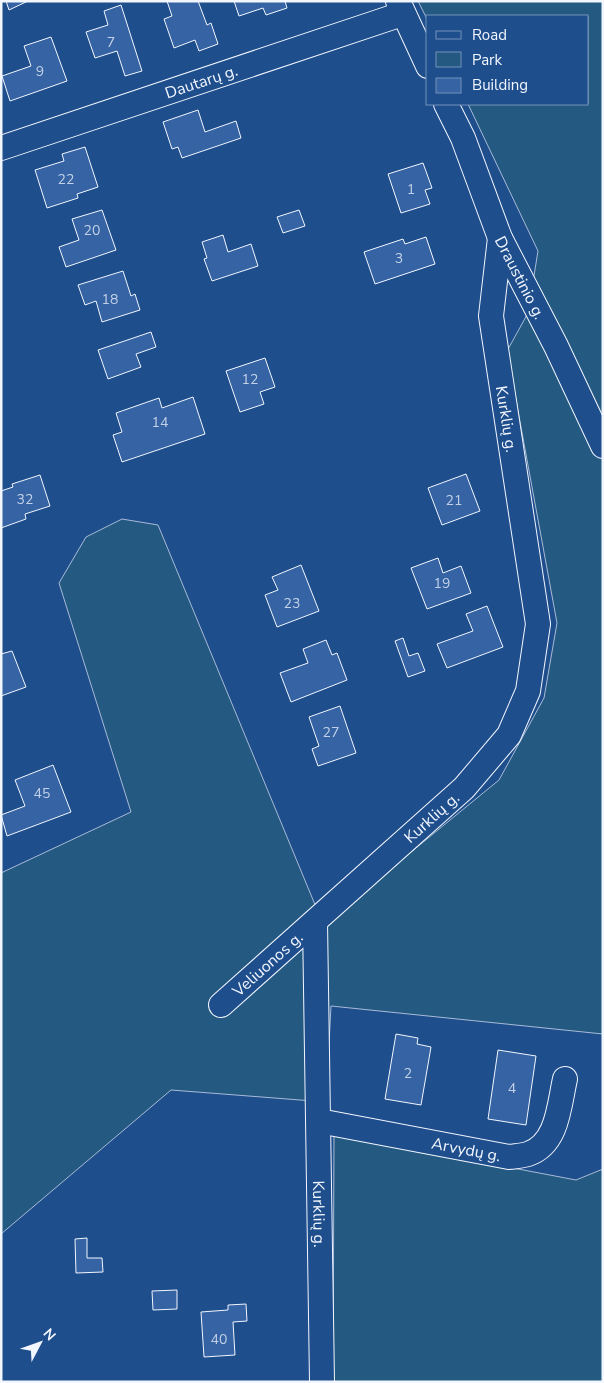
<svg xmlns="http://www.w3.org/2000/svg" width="604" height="1383" viewBox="0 0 604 1383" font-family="'Nunito Sans',sans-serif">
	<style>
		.green { fill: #245a82; stroke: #a8bbd7 }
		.building { fill: #3563a3; stroke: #f2f6ff }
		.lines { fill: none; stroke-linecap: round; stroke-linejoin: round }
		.minor-casing { stroke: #f2f6ff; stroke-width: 26 }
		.minor { stroke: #1f4e8c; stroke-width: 24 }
		.labels { text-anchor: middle; stroke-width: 4; stroke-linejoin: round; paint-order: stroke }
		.number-label { font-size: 14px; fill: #c3d1e8 }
		.street-label { font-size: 16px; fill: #f2f6ff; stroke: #1f4e8c }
	</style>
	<rect width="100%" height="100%" fill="#1f4e8c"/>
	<!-- green -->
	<g class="green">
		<polygon points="418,1 603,1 603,1034 331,1006 326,1102 171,1090 1,1234 1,873 131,812 59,583 86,537 122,519 158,525 323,924 499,780 544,698 557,623 507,351 528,313 538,251 468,104 588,104 588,16 428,16 428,21"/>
		<polygon points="334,1134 576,1180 603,1169 603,1382 333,1382"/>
	</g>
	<!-- building -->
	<g class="building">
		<polygon points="6,1 28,1 9,10"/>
		<polygon points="167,1 198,1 207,25 211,23 218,44 199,51 195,40 174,48 164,19 172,16"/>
		<polygon points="234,1 285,1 287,8 266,15 263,8 239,16"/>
		<polygon points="121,5 142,71 125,76 117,51 95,58 86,32 108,25 104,11"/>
		<polygon points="51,37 67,81 10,101 2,76 31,66 24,46"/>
		<polygon points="198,110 205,132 236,121 241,138 182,158 178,147 172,149 163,122"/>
		<polygon points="85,147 98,187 77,194 78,198 47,208 35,170 64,161 62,154"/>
		<polygon points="423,163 432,188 425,190 430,204 401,213 388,174"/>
		<polygon points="102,210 116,250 66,267 59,247 79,240 72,219"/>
		<polygon points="299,210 305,226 283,233 277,217"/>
		<polygon points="223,235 228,252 251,244 258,266 212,281 204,259 207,258 202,242"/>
		<polygon points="426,237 435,264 375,284 364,252 403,239 405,244"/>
		<polygon points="123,271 131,296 135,294 140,310 102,322 96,301 85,305 78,285"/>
		<polygon points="151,332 156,347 136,354 141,367 108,379 98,350"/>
		<polygon points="265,358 275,387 260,392 264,404 240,412 226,371"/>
		<polygon points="193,397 205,434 122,462 113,435 122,432 116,413 159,398 162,408"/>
		<polygon points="466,474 480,511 442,525 428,488"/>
		<polygon points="40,475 50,506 25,514 26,519 1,528 1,491 13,487 12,484"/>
		<polygon points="438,558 443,573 461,566 471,593 427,609 411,568"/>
		<polygon points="301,565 319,611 277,627 265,595 278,590 272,577"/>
		<polygon points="487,606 503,647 447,668 437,644 473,631 466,614"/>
		<polygon points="403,638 409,656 418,653 425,671 408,677 395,641"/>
		<polygon points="326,640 332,655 337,653 347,680 291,702 280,673 308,663 303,649"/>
		<polygon points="12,651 26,687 1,696 1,654"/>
		<polygon points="340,706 356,753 318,766 312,749 319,746 309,717"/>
		<polygon points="53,765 71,812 7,836 1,815 25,806 15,780"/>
		<polygon points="396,1034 418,1038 417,1044 431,1047 421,1105 385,1099"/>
		<polygon points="498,1050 536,1056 526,1125 488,1119"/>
		<polygon points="87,1238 87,1258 102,1258 103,1272 76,1273 75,1239"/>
		<polygon points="177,1290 177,1309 153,1310 152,1291"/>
		<polygon points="246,1304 247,1321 233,1322 235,1355 204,1357 201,1312 228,1310 228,1305"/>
	</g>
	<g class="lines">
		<!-- minor casing -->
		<g class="minor-casing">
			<g id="minor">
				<polyline points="398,1 428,66"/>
				<path id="s1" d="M446,104L463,138L500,238L556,346L603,446"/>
				<path id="s2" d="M1,148L402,14"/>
				<path id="s3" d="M315,922L322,1382"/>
				<path id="s4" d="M221,1005L464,788L509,735L528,691L538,624L491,316L500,238"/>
				<path id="s5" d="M319,1121L509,1157C515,1156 522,1156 528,1154C558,1144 559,1105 565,1079"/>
			</g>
		</g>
		<!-- minor -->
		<use href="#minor" class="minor"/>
	</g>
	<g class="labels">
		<!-- number labels -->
		<g class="number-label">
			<text x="111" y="47">7</text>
			<text x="40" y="76">9</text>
			<text x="66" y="184">22</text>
			<text x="411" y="194">1</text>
			<text x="92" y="235">20</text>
			<text x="399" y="263">3</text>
			<text x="110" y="304">18</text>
			<text x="250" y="384">12</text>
			<text x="160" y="427">14</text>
			<text x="25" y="504">32</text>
			<text x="454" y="505">21</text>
			<text x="442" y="588">19</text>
			<text x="292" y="608">23</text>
			<text x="331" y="737">27</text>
			<text x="42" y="798">45</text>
			<text x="408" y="1078">2</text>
			<text x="512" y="1093">4</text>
			<text x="219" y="1344">40</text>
		</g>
		<!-- street labels -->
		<g class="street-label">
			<text dy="6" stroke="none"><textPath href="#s2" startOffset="211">Dautarų g.</textPath></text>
			<text dy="6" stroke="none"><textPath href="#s1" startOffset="189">Draustinio g.</textPath></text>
			<text transform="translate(507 419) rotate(81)" y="6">Kurklių g.</text>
			<text dy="6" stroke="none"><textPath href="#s4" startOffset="282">Kurklių g.</textPath></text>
			<text dy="6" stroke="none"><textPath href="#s4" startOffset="62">Veliuonos g.</textPath></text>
			<text dy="6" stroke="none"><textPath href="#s5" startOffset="150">Arvydų g.</textPath></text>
			<text dy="6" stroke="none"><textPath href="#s3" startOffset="292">Kurklių g.</textPath></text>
		</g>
	</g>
	<!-- border -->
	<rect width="604" height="1383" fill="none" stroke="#f2f6ff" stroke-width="5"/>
	<!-- legend -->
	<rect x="426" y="15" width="162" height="90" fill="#1f4e8c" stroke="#7391ba"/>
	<rect x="436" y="31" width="25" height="8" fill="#1f4e8c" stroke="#7391ba"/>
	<text x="472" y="40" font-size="15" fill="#f2f6ff">Road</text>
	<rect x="436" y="52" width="25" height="15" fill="#245a82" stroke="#7391ba"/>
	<text x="472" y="65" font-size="15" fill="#f2f6ff">Park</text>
	<rect x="436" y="78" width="25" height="15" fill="#3563a3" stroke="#7391ba"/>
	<text x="472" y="90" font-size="15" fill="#f2f6ff">Building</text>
	<!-- north arrow -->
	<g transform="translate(40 1343) rotate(49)" stroke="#1f4e8c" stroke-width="4" paint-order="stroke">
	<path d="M0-4L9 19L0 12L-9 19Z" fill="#f2f6ff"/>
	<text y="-8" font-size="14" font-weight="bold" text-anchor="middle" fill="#f2f6ff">N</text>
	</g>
</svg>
